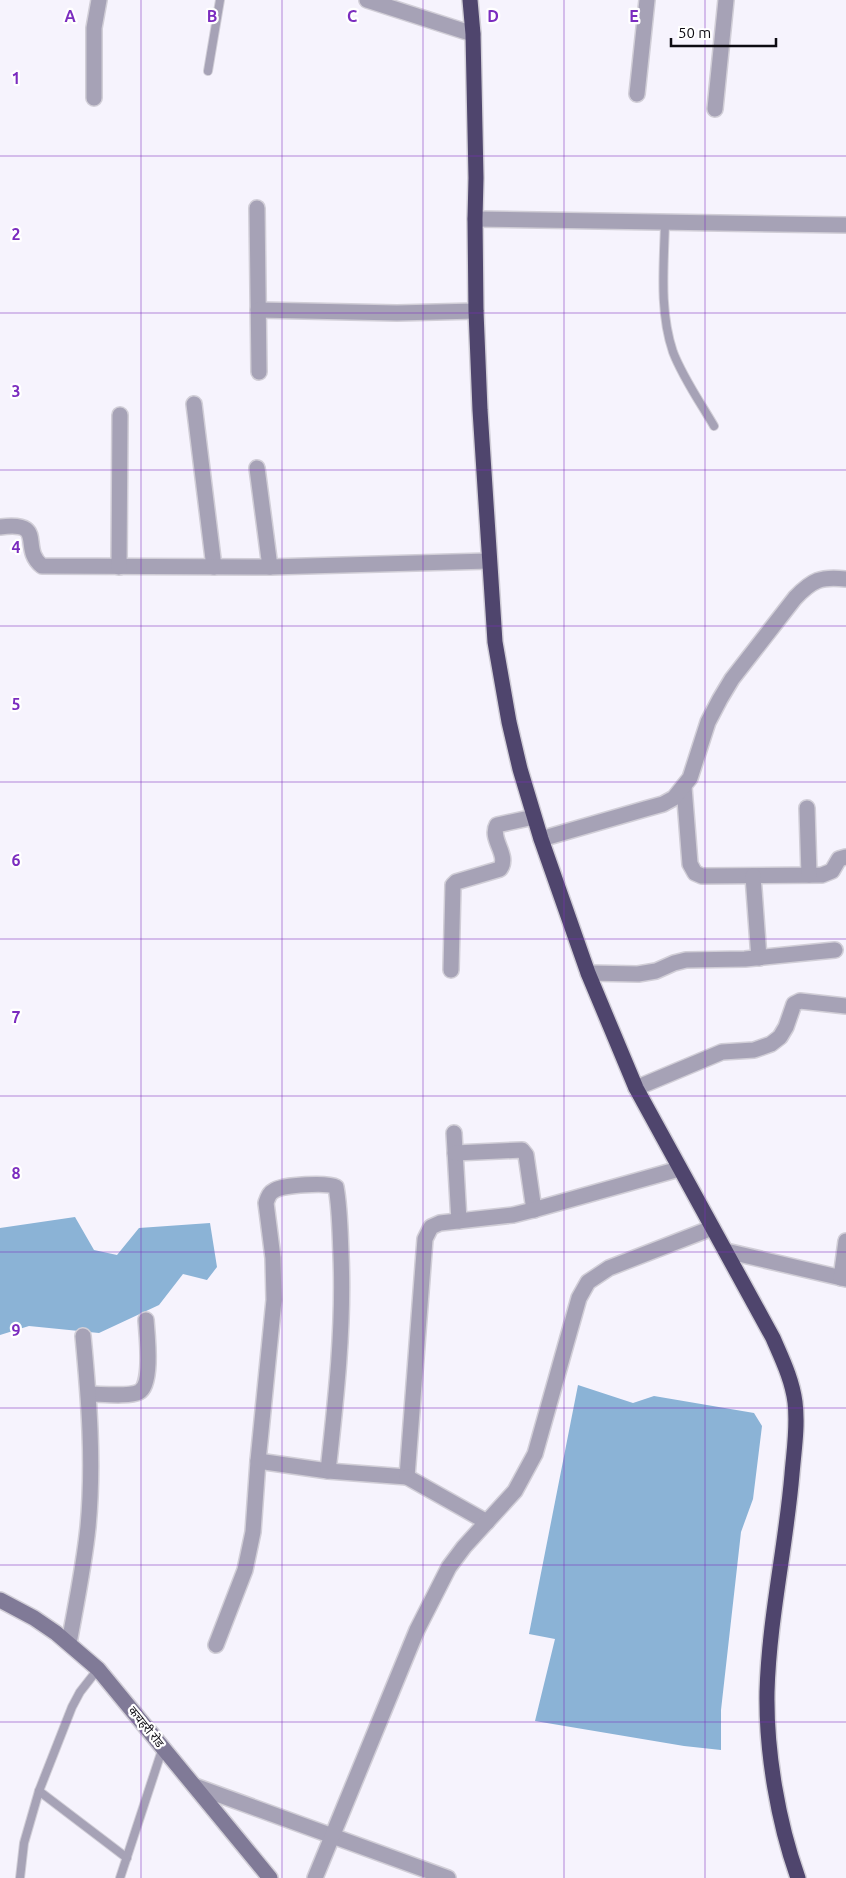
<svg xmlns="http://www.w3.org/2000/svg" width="846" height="1878" viewBox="0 0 846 1878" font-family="Ubuntu,'Noto Sans Devanagari',sans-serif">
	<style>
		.water { fill: #8bb3d6 }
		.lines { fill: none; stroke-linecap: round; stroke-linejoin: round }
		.lane-casing { stroke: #d1ced7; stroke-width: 10 }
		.street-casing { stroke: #d1ced7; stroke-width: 18 }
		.secondary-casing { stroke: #d1ced7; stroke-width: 18 }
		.highway-casing { stroke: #d1ced7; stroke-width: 18 }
		.lane { stroke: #a6a2b6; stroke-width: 8 }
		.street { stroke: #a6a2b6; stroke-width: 15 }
		.secondary { stroke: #807a97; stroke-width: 15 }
		.highway { stroke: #4f456d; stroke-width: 15 }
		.grid { fill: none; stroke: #7b2cbf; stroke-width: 1; stroke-opacity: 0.55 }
		.labels { text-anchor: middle; stroke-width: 4.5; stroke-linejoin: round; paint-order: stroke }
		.street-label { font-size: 12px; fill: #0d0b12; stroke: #fff }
		.grid-label { font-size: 16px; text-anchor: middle; font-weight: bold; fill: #7b2cbf; stroke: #fff; stroke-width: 4.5; stroke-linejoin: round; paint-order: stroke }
	</style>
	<rect width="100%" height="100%" fill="#f6f3fd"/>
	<!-- water -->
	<g class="water">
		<polygon points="75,1217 94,1250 117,1255 139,1228 210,1223 217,1267 207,1280 183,1274 159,1305 99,1333 29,1326 0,1335 0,1228"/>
		<polygon points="578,1385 633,1403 654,1396 754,1413 762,1426 753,1499 741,1532 721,1710 721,1750 684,1746 535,1721 555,1639 529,1634"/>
	</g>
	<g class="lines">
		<!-- lane casing -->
		<g class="lane-casing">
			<g id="lane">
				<polyline points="208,71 220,0"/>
				<path d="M665,222C664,265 659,311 673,352C683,378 700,402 714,426"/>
				<polyline points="39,1791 127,1858"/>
				<polyline points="20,1878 24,1843 39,1791 72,1707 80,1692 98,1669"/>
				<polyline points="120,1878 163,1747"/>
			</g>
		</g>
		<!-- street casing -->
		<g class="street-casing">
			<g id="street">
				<polyline points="367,0 473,34"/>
				<polyline points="637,94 647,0"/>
				<polyline points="94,98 94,28 99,0"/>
				<polyline points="715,109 726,0"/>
				<polyline points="257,208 259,372"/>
				<polyline points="475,219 846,225"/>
				<polyline points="258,310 397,313 476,311"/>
				<polyline points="194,404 214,567"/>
				<polyline points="257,468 270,567"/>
				<path d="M0,527C48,521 19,548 42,566L270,567L489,561"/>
				<polyline points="119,567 120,415"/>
				<polyline points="684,787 690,864 695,873 702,876 822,875 832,871 839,859 846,857"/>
				<polyline points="807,808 809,875"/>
				<path d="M541,839L645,809L663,804L674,798L690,778L708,722L720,699L732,679L795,598C812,580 821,576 846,579"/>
				<polyline points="753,876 759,958"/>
				<path d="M451,970L453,885L456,882L500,869C510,855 489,839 497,825L534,817"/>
				<polyline points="588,973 638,974 656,971 674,963 686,960 745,959 835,950"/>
				<polyline points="636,1088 722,1052 754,1050 771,1044 780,1037 786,1027 794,1004 800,1001 846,1006"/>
				<polyline points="454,1133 459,1221"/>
				<polyline points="455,1153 522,1150 526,1155 534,1210"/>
				<polyline points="726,1251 846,1279"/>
				<polyline points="841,1278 846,1241"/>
				<path d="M89,1394C101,1394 129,1397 139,1392C153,1385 147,1334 146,1320"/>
				<polyline points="258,1461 328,1471 407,1477 425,1239 431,1227 440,1223 513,1215 533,1210 679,1169"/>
				<polyline points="407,1477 487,1522"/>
				<path d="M69,1643C76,1604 84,1566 88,1527C94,1463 89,1399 83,1336"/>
				<path d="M216,1645L245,1570L253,1532L258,1461L274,1300L273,1258L266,1203C268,1197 269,1193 275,1190C284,1185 327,1182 336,1187C340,1209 340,1232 341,1255C344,1328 336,1399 328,1471"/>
				<polyline points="195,1786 448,1878"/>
				<polyline points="315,1878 417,1630 449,1567 464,1547 515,1491 535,1454 579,1298 588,1282 609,1268 712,1228"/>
			</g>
		</g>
		<!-- secondary casing -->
		<g class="secondary-casing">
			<polyline id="secondary" points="0,1600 34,1618 56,1633 98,1669 270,1878"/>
		</g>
		<!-- highway casing -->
		<g class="highway-casing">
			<path id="highway" d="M470,0L473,34L476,178L475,219L476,311L480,410L495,642L509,722L520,769L541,839L588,973L636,1088L773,1338C782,1359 792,1379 795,1402C798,1426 794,1450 792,1474C786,1546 769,1619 767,1692C766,1752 778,1822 798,1878"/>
		</g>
		<!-- lane -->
		<use href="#lane" class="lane"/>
		<!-- street -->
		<use href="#street" class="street"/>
		<!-- secondary -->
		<use href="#secondary" class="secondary"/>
		<!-- highway -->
		<use href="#highway" class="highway"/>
	</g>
	<!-- grid -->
	<path class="grid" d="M141,0V1878M282,0V1878M423,0V1878M564,0V1878M705,0V1878M0,156H846M0,313H846M0,470H846M0,626H846M0,782H846M0,939H846M0,1096H846M0,1252H846M0,1408H846M0,1565H846M0,1722H846"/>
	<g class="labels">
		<!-- street labels -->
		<g class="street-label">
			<text transform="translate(146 1727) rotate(51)" y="4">कचहरी रोड</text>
		</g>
	</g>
	<g class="grid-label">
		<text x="70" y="22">A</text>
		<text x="212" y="22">B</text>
		<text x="352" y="22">C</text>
		<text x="493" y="22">D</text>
		<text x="634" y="22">E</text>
		<text x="16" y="84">1</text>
		<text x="16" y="240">2</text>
		<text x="16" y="397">3</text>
		<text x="16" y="553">4</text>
		<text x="16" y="710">5</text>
		<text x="16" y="866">6</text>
		<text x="16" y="1023">7</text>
		<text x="16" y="1179">8</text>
		<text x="16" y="1336">9</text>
	</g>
	<!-- scale -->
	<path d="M671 38v8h105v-8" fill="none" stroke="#0d0b12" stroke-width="2.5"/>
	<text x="678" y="38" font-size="15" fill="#0d0b12" stroke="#ffffff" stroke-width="4" paint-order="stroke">50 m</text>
</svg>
